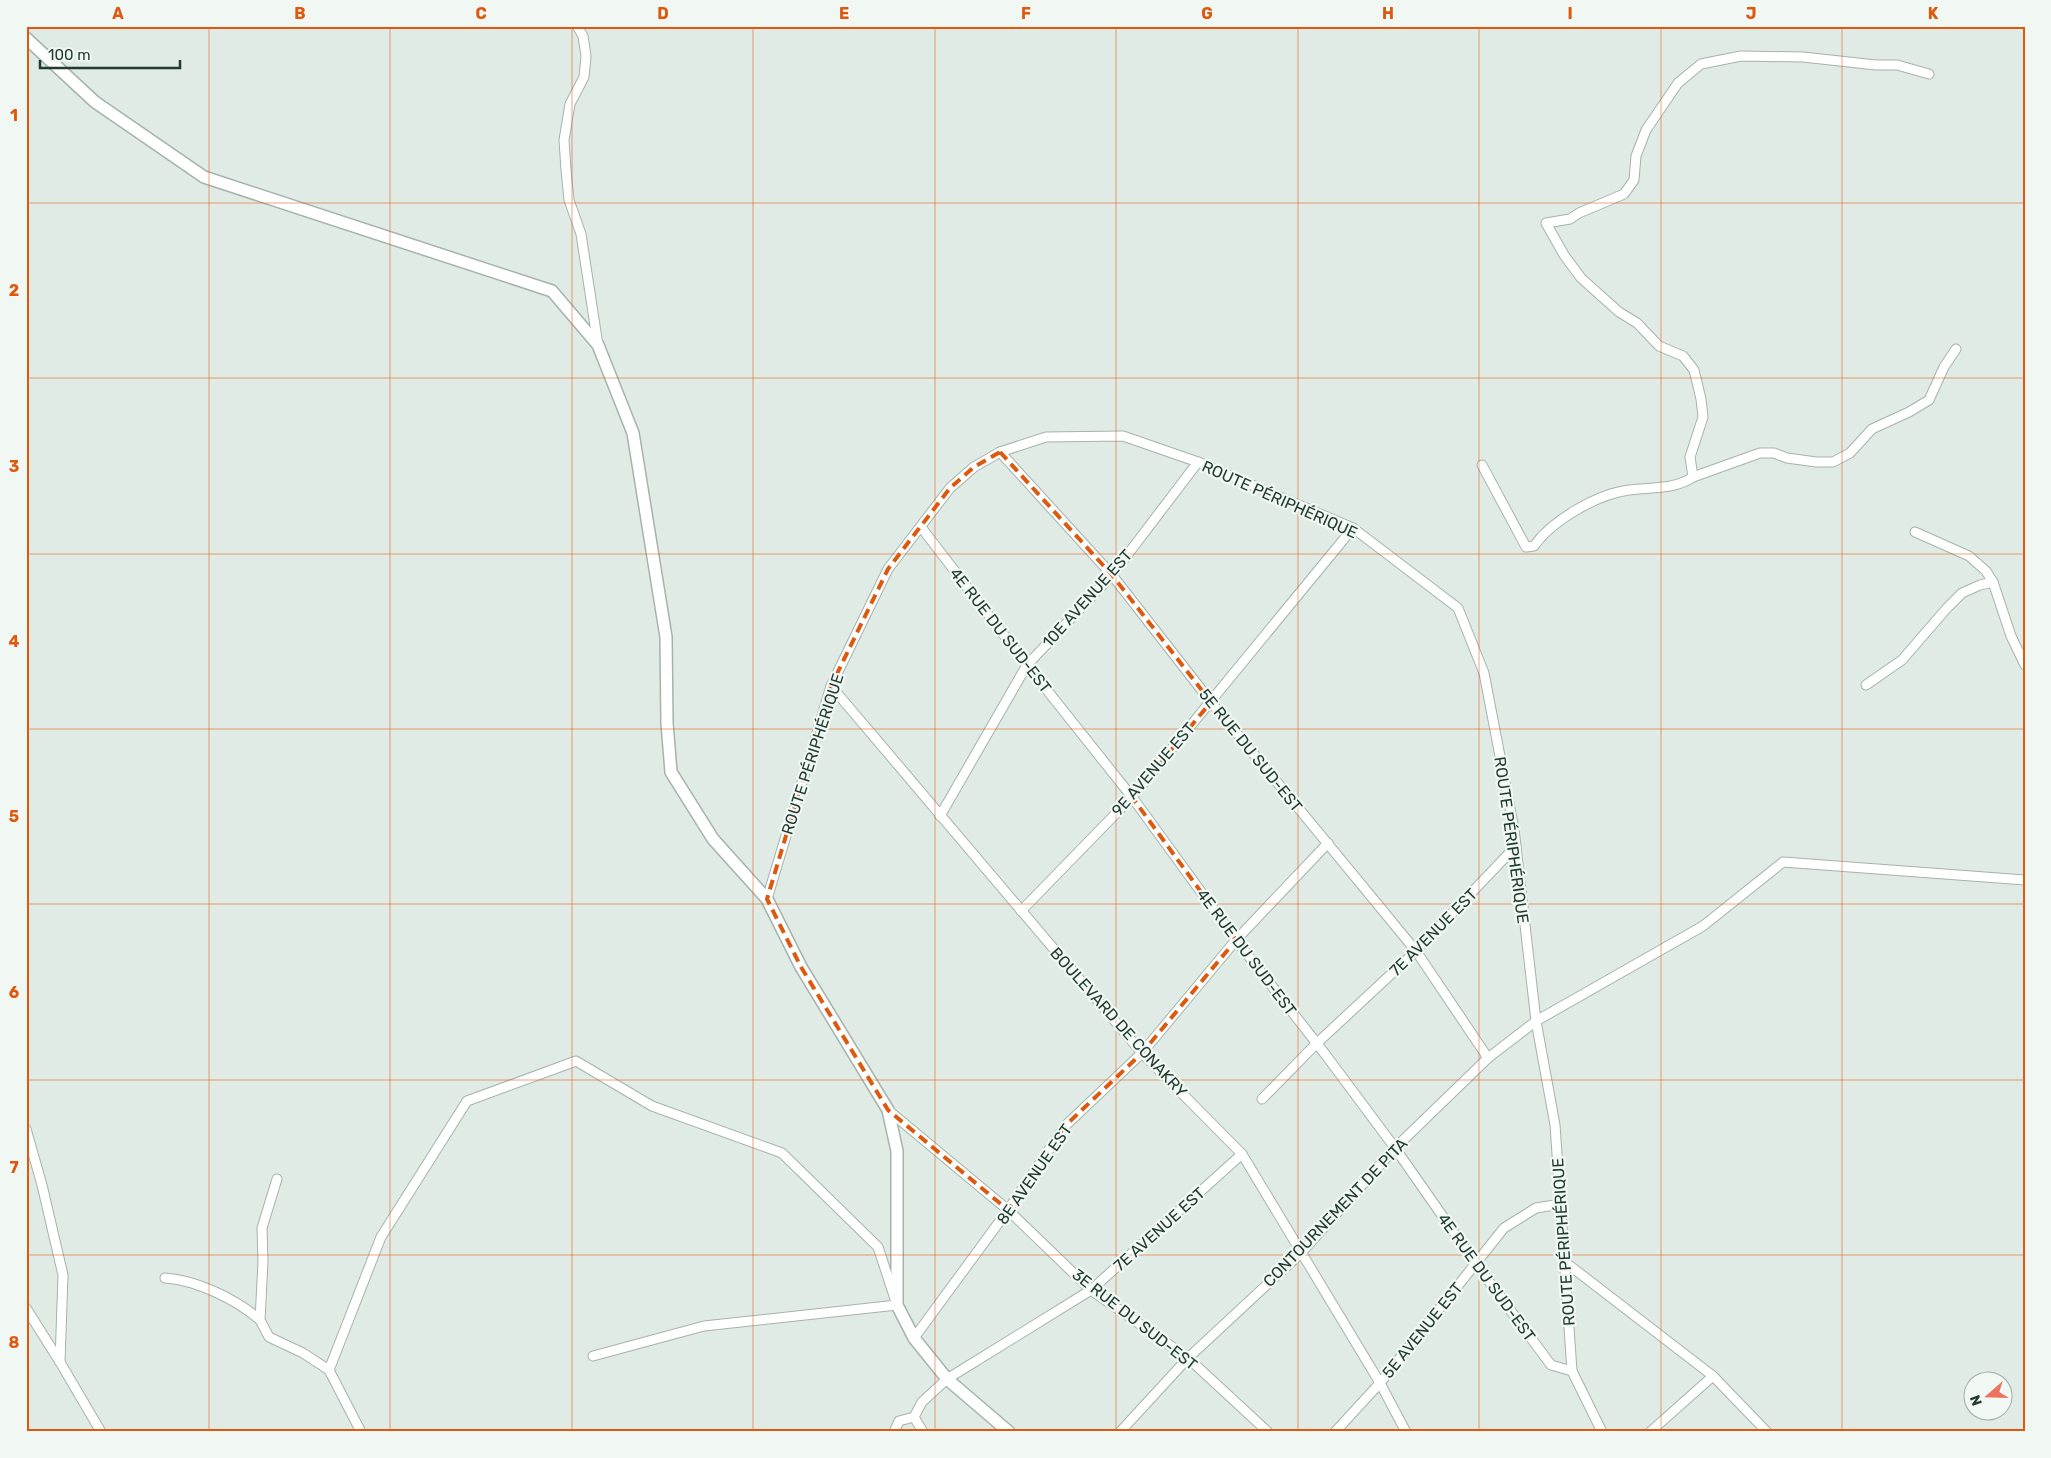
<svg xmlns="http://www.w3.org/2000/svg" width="2051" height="1458" viewBox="0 0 2051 1458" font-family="Rubik,sans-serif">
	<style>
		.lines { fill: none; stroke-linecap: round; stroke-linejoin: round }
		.minor-casing { stroke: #a4b3ac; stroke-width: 11 }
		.tertiary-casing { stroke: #a4b3ac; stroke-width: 14 }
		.minor { stroke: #fff; stroke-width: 9 }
		.tertiary { stroke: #fff; stroke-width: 11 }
		.marked { fill: none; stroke: #de580e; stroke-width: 4; stroke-dasharray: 10 6; stroke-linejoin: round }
		.grid { fill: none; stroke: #de580e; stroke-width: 1; stroke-opacity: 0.55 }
		.labels { text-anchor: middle; stroke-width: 4.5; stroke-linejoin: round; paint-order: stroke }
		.street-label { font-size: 16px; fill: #223b32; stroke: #f1f8f4 }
		.neatline { fill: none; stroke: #de580e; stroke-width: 2 }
		.grid-label { font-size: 16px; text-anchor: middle; font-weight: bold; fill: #de580e }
	</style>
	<rect width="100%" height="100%" fill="#e1ebe5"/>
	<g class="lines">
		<!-- minor casing -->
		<g class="minor-casing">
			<g id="minor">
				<polyline points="577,26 583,36 586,56 584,77 570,104 564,140 566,170 569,200 581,234 598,345"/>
				<polyline points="1000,452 1112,575 1211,702 1416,951 1488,1058"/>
				<path d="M1482,465L1526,547L1534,546C1552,520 1598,494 1629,490C1650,487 1674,490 1693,477L1690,457L1703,417L1701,399L1694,370L1683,356L1659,346L1637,323L1619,312L1581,278L1564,255L1546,223L1570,219L1579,213L1624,194L1634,180L1636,156L1646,130L1678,83L1701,64L1741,56L1803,57L1876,65H1897L1929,74"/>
				<polyline points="1693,477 1760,453 1774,453 1787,458 1816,462 1833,462 1850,453 1872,429 1909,412 1929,400 1944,367 1956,349"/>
				<polyline points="921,527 1027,665 1132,797 1236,940 1325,1054 1395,1148 1476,1264 1551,1365 1572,1371"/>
				<polyline points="1915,532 1969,556 1986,571 1993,582 2011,636 2025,665"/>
				<polyline points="1866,685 1902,660 1947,608 1962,593 1980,585 1993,582"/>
				<polyline points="831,686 1142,1053 1242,1154 1380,1383 1406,1432"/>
				<polyline points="940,816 1027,665 1112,575 1198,462"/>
				<polyline points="767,899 831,686 888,569 950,488 974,467 1000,452 1046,437 1123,436 1198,462 1353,528 1458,608 1484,673 1514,829 1536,1021 1555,1125 1572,1371 1602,1432"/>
				<polyline points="1021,911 1132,797 1353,528"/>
				<polyline points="1262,1099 1316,1044 1416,951 1516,846"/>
				<polyline points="888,1110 1008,1210 1091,1290 1188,1358 1268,1432"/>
				<polyline points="26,1129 42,1185 63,1275 60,1362 101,1432"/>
				<polyline points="277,1179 262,1228 263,1262 260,1320 269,1337 303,1353 329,1370 361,1432"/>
				<polyline points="1565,1262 1713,1376 1767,1432"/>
				<path d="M165,1278C196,1280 236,1299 260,1320"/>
				<polyline points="26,1308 60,1362"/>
				<polyline points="914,1338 1008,1210 1065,1126 1142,1053 1236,940 1328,843"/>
				<polyline points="329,1370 381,1237 467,1101 576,1061 652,1106 782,1153 878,1247 897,1305 704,1326 593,1356"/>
				<polyline points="894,1432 899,1421 914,1417"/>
				<polyline points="923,1432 914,1417 922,1402 947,1379 1091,1290 1242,1154"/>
				<polyline points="1120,1432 1188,1358 1301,1253 1395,1148 1488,1058 1536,1021 1703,926 1783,862 2025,880"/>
				<polyline points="1335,1432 1380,1383 1504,1228 1536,1208 1561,1204"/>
				<polyline points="1650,1432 1713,1376"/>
			</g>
		</g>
		<!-- tertiary casing -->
		<g class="tertiary-casing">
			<polyline id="tertiary" points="26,38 95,102 204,177 552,291 598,345 633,433 666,637 667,723 671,772 713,839 767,899 801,967 888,1110 897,1151 897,1305 914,1338 947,1379 1009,1432"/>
		</g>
		<!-- minor -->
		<use href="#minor" class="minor"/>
		<!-- tertiary -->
		<use href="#tertiary" class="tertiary"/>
	</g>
	<!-- marked area -->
	<path class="marked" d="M1000,452L1112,575L1211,702L1132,797L1236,940L1142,1053L1065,1126L1008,1210L888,1110L801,967L767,899L831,686L888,569L950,488L974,467Z"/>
	<!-- grid -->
	<path class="grid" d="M209,26V1432M390,26V1432M572,26V1432M753,26V1432M935,26V1432M1116,26V1432M1298,26V1432M1479,26V1432M1661,26V1432M1842,26V1432M26,203H2025M26,378H2025M26,554H2025M26,729H2025M26,904H2025M26,1080H2025M26,1255H2025"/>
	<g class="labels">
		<!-- street labels -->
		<g class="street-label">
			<text transform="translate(1280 499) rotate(24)" y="6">ROUTE PÉRIPHÉRIQUE</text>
			<text transform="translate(1087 598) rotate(-48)" y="6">10E AVENUE EST</text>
			<text transform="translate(1001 630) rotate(52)" y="6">4E RUE DU SUD-EST</text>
			<text transform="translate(1251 750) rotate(51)" y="6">5E RUE DU SUD-EST</text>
			<text transform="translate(812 754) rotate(-72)" y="6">ROUTE PÉRIPHÉRIQUE</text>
			<text transform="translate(1153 769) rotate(-49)" y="6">9E AVENUE EST</text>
			<text transform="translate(1512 840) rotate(82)" y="6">ROUTE PÉRIPHÉRIQUE</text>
			<text transform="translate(1433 932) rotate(-45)" y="6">7E AVENUE EST</text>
			<text transform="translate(1247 952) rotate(53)" y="6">4E RUE DU SUD-EST</text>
			<text transform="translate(1119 1022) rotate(48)" y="6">BOULEVARD DE CONAKRY</text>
			<text transform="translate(1034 1174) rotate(-55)" y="6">8E AVENUE EST</text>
			<text transform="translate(1335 1212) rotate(-46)" y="6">CONTOURNEMENT DE PITA</text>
			<text transform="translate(1159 1229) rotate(-42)" y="6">7E AVENUE EST</text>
			<text transform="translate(1563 1242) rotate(-94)" y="6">ROUTE PÉRIPHÉRIQUE</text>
			<text transform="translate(1487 1277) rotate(54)" y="6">4E RUE DU SUD-EST</text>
			<text transform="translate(1135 1319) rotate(38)" y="6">3E RUE DU SUD-EST</text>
			<text transform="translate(1422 1330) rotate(-51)" y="6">5E AVENUE EST</text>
		</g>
	</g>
	<!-- border -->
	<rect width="2051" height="1458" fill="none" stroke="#f1f8f4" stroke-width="55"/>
	<!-- north arrow -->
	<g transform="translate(1988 1396) rotate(250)"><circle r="24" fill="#f1f8f4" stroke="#9eaca6"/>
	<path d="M0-4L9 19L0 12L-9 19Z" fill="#eb735f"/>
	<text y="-8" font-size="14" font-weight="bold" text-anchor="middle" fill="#223b32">N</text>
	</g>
	<!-- scale -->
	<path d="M40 60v8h140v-8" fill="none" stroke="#223b32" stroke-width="2.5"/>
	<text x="48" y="60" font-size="15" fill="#223b32" stroke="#f1f8f4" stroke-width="4" paint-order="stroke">100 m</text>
	<rect x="28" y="28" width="1996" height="1402" class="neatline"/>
	<g class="grid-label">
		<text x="118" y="19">A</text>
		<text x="300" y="19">B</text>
		<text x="481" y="19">C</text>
		<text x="663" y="19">D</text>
		<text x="844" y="19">E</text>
		<text x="1026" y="19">F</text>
		<text x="1207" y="19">G</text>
		<text x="1388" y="19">H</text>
		<text x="1570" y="19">I</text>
		<text x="1751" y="19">J</text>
		<text x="1933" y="19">K</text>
		<text x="14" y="121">1</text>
		<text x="14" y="296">2</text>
		<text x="14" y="472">3</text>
		<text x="14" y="647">4</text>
		<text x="14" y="822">5</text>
		<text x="14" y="998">6</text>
		<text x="14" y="1173">7</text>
		<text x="14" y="1348">8</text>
	</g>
</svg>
